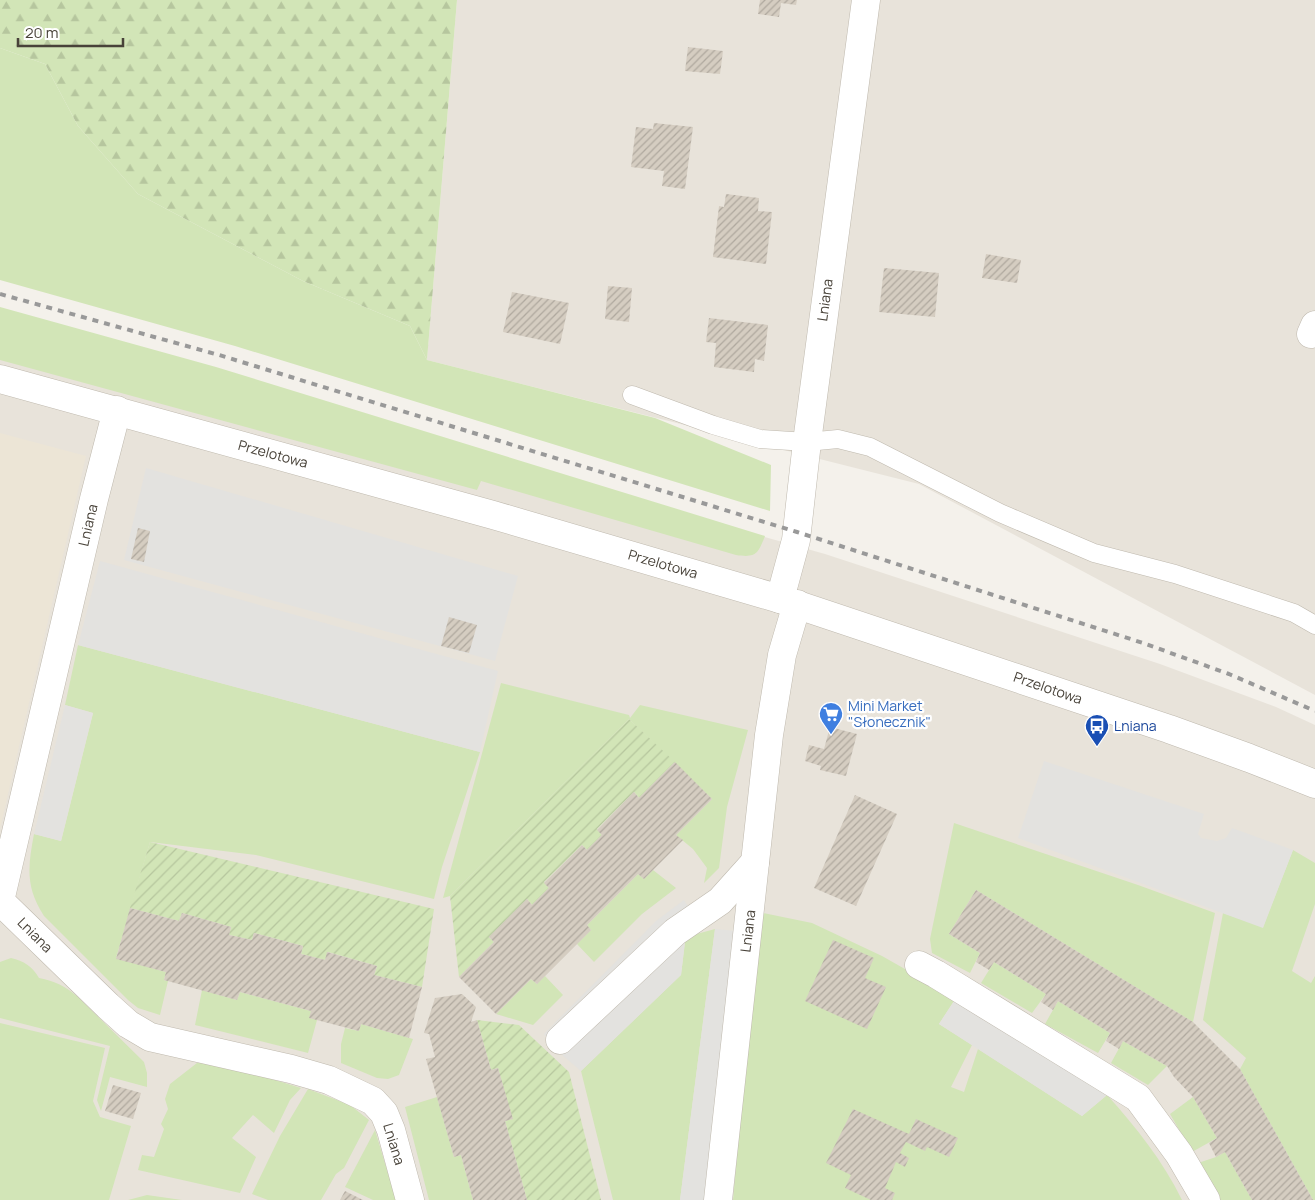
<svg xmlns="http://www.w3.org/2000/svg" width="1315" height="1200" viewBox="0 0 1315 1200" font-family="Manrope,sans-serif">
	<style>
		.residential { fill: #e8e3da }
		.education { fill: #ece5d6 }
		.green { fill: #d2e5b7 }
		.forest { fill: url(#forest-firs) }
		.garden { fill: url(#garden-furrows) }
		.parking { fill: #e3e2df }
		.building { fill: url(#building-hatch) }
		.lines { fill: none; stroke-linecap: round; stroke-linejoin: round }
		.service-casing { stroke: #bfb9ae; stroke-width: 19 }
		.minor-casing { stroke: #bfb9ae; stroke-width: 29 }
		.service { stroke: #fff; stroke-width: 18 }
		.minor { stroke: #fff; stroke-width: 28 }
		.rail { stroke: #999; stroke-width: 4; stroke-dasharray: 6 6; stroke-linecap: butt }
		.labels { text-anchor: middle; stroke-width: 4.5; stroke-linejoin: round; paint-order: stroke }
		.street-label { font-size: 14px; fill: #484239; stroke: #fff }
		.shop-label { font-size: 14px; fill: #366cbe; stroke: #fff; text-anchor: start }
		.transit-label { font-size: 14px; fill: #164399; stroke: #fff; text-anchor: start }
	</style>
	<defs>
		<pattern id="forest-firs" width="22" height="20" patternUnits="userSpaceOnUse" patternTransform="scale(1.25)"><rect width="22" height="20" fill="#d2e5b7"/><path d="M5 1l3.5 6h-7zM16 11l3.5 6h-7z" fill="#b6c69e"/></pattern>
		<pattern id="garden-furrows" width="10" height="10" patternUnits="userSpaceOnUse" patternTransform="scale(1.25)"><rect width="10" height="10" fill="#d2e5b7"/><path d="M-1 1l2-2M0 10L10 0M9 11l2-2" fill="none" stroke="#b6c69e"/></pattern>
		<pattern id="building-hatch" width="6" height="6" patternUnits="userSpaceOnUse" patternTransform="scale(1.25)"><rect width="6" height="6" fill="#d5cdc1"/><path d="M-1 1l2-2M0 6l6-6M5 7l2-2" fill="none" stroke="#afa89e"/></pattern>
	</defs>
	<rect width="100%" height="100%" fill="#f4f1eb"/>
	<!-- residential -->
	<g class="residential">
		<polygon points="457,0 1315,0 1315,695 919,484 427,360"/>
		<polygon points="0,321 825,554 1160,664 1276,707 1315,725 1315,1200 0,1200"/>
	</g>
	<!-- education -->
	<polygon class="education" points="0,433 86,456 0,829"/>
	<!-- green -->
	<g class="green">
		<polygon points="0,48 45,64 78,126 138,194 303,281 410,326 427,360 655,418 771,465 770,511 235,346 0,280"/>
		<path d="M0,307L216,367L765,536C758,554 756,558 736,555L481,481L477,490L0,360Z"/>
		<path d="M78,645L480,752L442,867L434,899L256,855L150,842L116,958L166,972L164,980L168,981L160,1015L138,1008L128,1000L44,916C25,887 28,866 34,834L61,841L93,713L65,705Z"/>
		<polygon points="501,683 629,715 630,718 640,705 748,730 727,807 719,868 704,883 707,868 693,849 676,835 712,799 629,719 450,896 443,898"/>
		<polygon points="954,823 1138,885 1215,913 1193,1022 976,890 949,934 980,953 970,973 932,953 930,939"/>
		<polygon points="1293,850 1315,863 1315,904 1292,971 1311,983 1315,976 1315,1200 1313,1200 1240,1069 1246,1058 1203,1020 1223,913 1263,927"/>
		<polygon points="653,870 676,888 642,914 594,962 577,944 591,930 587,925 638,874 644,879"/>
		<path d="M758,912L812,923L882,956L956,998L939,1024L972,1045L951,1087L964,1092L978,1049L1082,1116L1107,1095C1136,1127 1163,1161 1182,1200H733Z"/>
		<polygon points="715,929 680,1200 613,1200 581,1071 681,975 685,942 693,935"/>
		<path d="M11,958C24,961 32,966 39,978C55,981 65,986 78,997L144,1062L147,1073V1087L110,1077L101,1111L97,1100L110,1046L0,1018V962Z"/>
		<polygon points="994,962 1046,994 1032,1013 981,983"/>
		<polygon points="545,976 563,995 533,1025 496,1014 531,979 537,984"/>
		<polygon points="202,990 237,1000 240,992 311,1011 310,1018 317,1020 308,1053 195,1025"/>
		<polygon points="1058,1001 1110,1033 1098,1053 1045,1024"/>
		<polygon points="0,1023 105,1048 93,1101 100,1117 131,1126 109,1200 0,1200"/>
		<polygon points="361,1024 413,1039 399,1075 388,1079 377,1078 341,1063 341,1044 345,1028 359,1031"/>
		<polygon points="1123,1041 1167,1066 1148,1085 1111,1063"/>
		<polygon points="213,1061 301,1088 290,1100 274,1133 253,1115 232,1138 256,1157 240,1193 138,1170 142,1155 154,1157 164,1129 161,1124 168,1109 165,1099 170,1084 197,1063"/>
		<polygon points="308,1089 350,1105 369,1120 344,1168 336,1174 321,1200 268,1200 252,1194 280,1136"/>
		<polygon points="437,1097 454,1157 461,1155 473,1200 429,1200 405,1107"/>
		<polygon points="1193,1097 1217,1138 1192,1152 1170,1114"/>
		<polygon points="375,1130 396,1200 373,1200 345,1187"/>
		<polygon points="1225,1152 1252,1200 1211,1200 1195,1164 1216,1157"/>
		<polygon points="147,1195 182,1200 128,1200"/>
	</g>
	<!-- forest -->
	<polygon class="forest" points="0,0 457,0 427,360 410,326 303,281 138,194 78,126 45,64 0,48"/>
	<!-- garden -->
	<g class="garden">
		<polygon points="629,719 675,762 639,798 634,792 597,829 602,835 587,850 582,845 544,882 549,888 532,905 527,899 489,937 494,942 459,977 450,896"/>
		<polygon points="150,842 434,909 422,987 374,975 377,966 328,952 325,960 301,954 303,946 254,933 252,940 229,935 231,927 182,913 179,921 130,908"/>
		<polygon points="477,1020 519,1025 569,1072 601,1200 527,1200 505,1121 512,1119 498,1068 491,1070"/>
	</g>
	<!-- parking -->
	<g class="parking">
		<polygon points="146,468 518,576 495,661 124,560"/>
		<polygon points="100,561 498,671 480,752 78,645"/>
		<polygon points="65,705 93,713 61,841 34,834"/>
		<polygon points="1044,761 1204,814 1198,834 1201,838 1217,841 1226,838 1232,828 1293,850 1263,928 1018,838"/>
		<polygon points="684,900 689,908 681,975 581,1071 560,1053 544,1034 656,921"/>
		<polygon points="715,929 747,932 718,1200 680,1200"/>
		<polygon points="956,998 1107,1095 1082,1116 939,1024"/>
	</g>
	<!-- building -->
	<g class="building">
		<polygon points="760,0 797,0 796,5 781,3 779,17 758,14"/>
		<polygon points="688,47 723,51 720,74 685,71"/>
		<polygon points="654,123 693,127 685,189 662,186 664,171 631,167 636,127 653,129"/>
		<polygon points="726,194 759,198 758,211 772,212 766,264 713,257 719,206 724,207"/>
		<polygon points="986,254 1021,260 1017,283 982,278"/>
		<polygon points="884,268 939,273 935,317 879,312"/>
		<polygon points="608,286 632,288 629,322 605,319"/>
		<polygon points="512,292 569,303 560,344 503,332"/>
		<polygon points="709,318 768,325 764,361 755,359 754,372 714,367 716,343 706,342"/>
		<polygon points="138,528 150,531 144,562 131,559"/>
		<polygon points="449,617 477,625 469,653 441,646"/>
		<polygon points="830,727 857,734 846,776 820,770 821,766 805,761 809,745 824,749"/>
		<polygon points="675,762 712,799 676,835 683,840 644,879 638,874 587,925 591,930 537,984 531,979 496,1014 459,977 494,942 489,937 527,899 532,905 549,888 544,883 582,845 587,850 602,835 597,830 634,792 639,798"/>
		<polygon points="855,795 897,814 856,906 814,888"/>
		<polygon points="976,890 1193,1022 1240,1069 1313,1200 1252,1200 1225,1152 1216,1157 1209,1143 1217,1138 1193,1097 1174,1077 1167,1066 1123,1041 1119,1049 1106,1041 1110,1033 1058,1001 1053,1010 1041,1002 1046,994 994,962 989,970 976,962 980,953 949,934"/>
		<polygon points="130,908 179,921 182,913 231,927 229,935 252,940 254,933 303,946 301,954 325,960 327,952 377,966 374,975 422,987 409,1038 361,1024 359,1031 309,1018 311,1011 240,992 237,1000 164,980 166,972 116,959"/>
		<polygon points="833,940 874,958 865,978 886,987 867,1029 805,1001"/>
		<polygon points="462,994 476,1007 471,1022 477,1020 491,1070 498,1068 513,1119 505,1121 527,1200 473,1200 461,1155 454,1157 426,1059 435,1057 429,1034 424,1033 435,998"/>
		<polygon points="113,1085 141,1093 133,1119 105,1111"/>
		<polygon points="853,1109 909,1134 916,1119 958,1138 949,1157 927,1147 925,1151 906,1142 900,1153 909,1158 905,1167 896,1162 885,1188 895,1193 892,1200 871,1200 845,1188 851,1175 826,1163"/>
		<polygon points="345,1191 363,1200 340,1200"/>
	</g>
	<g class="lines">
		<!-- service casing -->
		<g class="service-casing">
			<polyline id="service" points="632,395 713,425 760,439 807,442 838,439 870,447 1000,513 1094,553 1175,574 1294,613 1315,625"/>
		</g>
		<!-- minor casing -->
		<g class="minor-casing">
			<g id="minor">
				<polyline points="1311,334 1315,325"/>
				<polyline points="0,379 493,515 780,599 1169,729 1249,758 1315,784"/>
				<polyline points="117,410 94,499 0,901 108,1006 128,1024 150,1037 291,1069 329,1080 373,1101 384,1113 391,1130 410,1200"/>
				<polyline points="780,599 796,540 807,442 866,0"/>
				<polyline points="919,965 936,974 1138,1098 1179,1154 1206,1200"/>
				<polyline points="560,1040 675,932 720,901 755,862"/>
				<polyline points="718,1200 769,735 782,655 797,604"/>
			</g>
		</g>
		<!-- service -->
		<use href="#service" class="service"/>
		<!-- minor -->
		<use href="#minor" class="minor"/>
		<!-- rail -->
		<polyline class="rail" points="0,294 219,355 797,532 1143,643 1229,674 1315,711"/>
	</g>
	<!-- icons -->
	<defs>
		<g id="supermarket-pin" transform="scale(1.25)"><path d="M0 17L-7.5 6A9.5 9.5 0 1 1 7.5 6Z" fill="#3f7fe0" stroke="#fff"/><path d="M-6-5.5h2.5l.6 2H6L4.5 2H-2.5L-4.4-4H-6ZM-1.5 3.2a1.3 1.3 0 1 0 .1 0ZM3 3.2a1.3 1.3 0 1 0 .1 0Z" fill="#fff"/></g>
		<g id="bus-pin" transform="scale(1.25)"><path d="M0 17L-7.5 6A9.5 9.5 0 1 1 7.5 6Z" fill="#1a4fb4" stroke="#fff"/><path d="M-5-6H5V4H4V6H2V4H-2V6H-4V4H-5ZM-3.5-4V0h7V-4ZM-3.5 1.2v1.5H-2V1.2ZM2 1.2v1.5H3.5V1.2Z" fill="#fff"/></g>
	</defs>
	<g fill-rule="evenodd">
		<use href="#supermarket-pin" x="831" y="714"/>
		<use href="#bus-pin" x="1097" y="726"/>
	</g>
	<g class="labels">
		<!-- street labels -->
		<g class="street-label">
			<text transform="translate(825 300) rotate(-82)" y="5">Lniana</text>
			<text transform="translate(273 454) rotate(15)" y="5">Przelotowa</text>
			<text transform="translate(88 525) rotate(-77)" y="5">Lniana</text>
			<text transform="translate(663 564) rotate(16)" y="5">Przelotowa</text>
			<text transform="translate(1048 688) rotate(19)" y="5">Przelotowa</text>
			<text transform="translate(748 931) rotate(-83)" y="5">Lniana</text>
			<text transform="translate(35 935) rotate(45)" y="5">Lniana</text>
			<text transform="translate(394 1144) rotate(73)" y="5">Lniana</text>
		</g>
		<!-- shop labels -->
		<g class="shop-label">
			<text x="848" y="711">Mini Market<tspan x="848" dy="16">"Słonecznik"</tspan></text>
		</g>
		<!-- transit labels -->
		<g class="transit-label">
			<text x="1114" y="731">Lniana</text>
		</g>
	</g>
	<!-- scale -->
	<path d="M18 38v8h105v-8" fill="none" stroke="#484239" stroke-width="2.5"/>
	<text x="25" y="38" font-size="15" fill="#484239" stroke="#ffffff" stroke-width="4" paint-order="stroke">20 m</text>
</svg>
